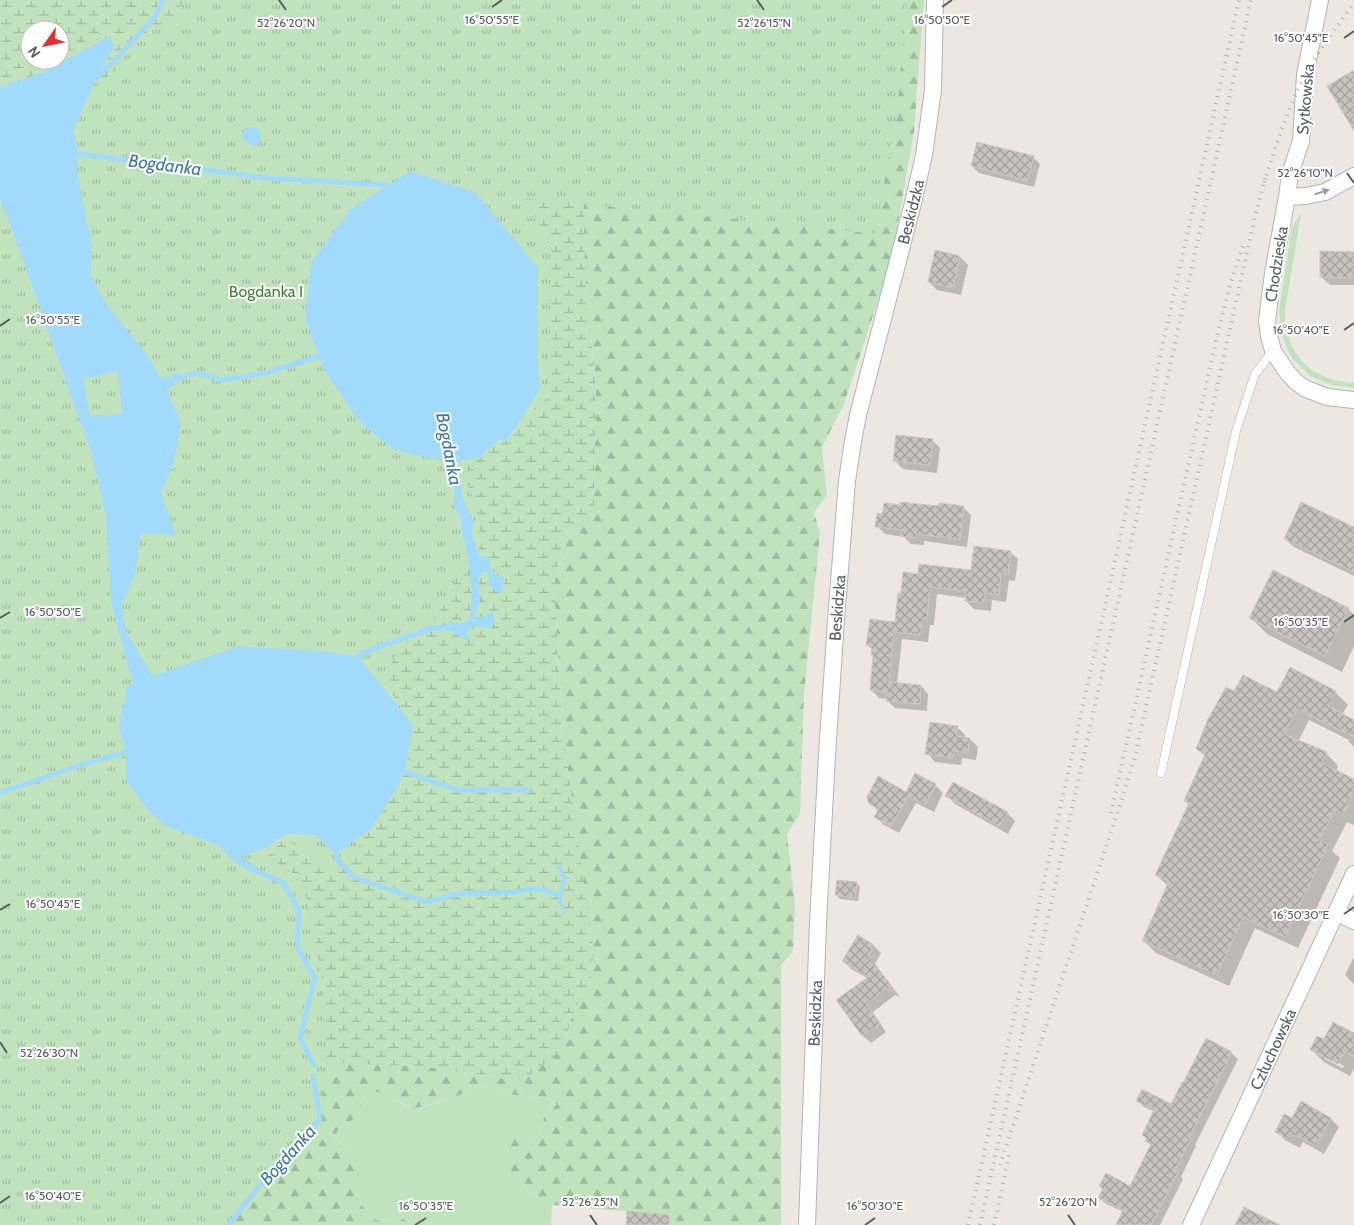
<svg xmlns="http://www.w3.org/2000/svg" width="1354" height="1225" viewBox="0 0 1354 1225" font-family="Cabin,sans-serif">
	<style>
		.grass { fill: #c0e3be }
		.forest { fill: url(#forest-firs) }
		.wetland { fill: url(#wetland-marsh); fill-rule: evenodd }
		.park { fill: url(#park-tufts) }
		.water { fill: #a1dafb; fill-rule: evenodd }
		.shadow { fill: #0003; fill-rule: evenodd }
		.lines { fill: none; stroke-linecap: round; stroke-linejoin: round }
		.stream { stroke: #a1dafb; stroke-width: 5 }
		.building { fill: url(#building-cross-hatch); stroke: #d0c9bf }
		.service-casing { stroke: #b1b4b8; stroke-width: 9 }
		.minor-casing { stroke: #b1b4b8; stroke-width: 18 }
		.service { stroke: #fff; stroke-width: 8 }
		.minor { stroke: #fff; stroke-width: 16 }
		.rail { stroke: #b0b1b1; stroke-width: 4; stroke-dasharray: 1 6; stroke-linecap: butt }
		.oneway { fill: #9b9ea0 }
		.ticks { fill: none; stroke: #595d61; stroke-width: 2 }
		.labels { text-anchor: middle; stroke-width: 4; stroke-linejoin: round; paint-order: stroke }
		.street-label { font-size: 16px; fill: #595d61; stroke: #fff }
		.park-label { font-size: 16px; fill: #3a8138; stroke: #fff }
		.water-label { font-size: 18px; font-style: italic; fill: #3e76a2; stroke: #fff }
		.ticks-label { font-size: 12px; text-anchor: middle; fill: #595d61; stroke: #fff; stroke-width: 4; stroke-linejoin: round; paint-order: stroke }
	</style>
	<defs>
		<pattern id="forest-firs" width="22" height="20" patternUnits="userSpaceOnUse" patternTransform="scale(1.25)"><rect width="22" height="20" fill="#c0e3be"/><path d="M5 1l3.5 6h-7zM16 11l3.5 6h-7z" fill="#9fbb9e"/></pattern>
		<pattern id="wetland-marsh" width="20" height="14" patternUnits="userSpaceOnUse" patternTransform="scale(1.25)"><rect width="20" height="14" fill="#c0e3be"/><path d="M1 5h8M5 5V1M11 12h8M15 12V8" fill="none" stroke="#9fbb9e"/></pattern>
		<pattern id="park-tufts" width="24" height="20" patternUnits="userSpaceOnUse" patternTransform="scale(1.25)"><rect width="24" height="20" fill="#c0e3be"/><path d="M3 7l-1-3M5 7V3M7 7l1-3M15 17l-1-3M17 17v-4M19 17l1-3" fill="none" stroke="#9fbb9e"/></pattern>
		<pattern id="building-cross-hatch" width="8" height="8" patternUnits="userSpaceOnUse" patternTransform="scale(1.25)"><rect width="8" height="8" fill="#c6c3be"/><path d="M0 0l8 8M0 8l8-8" fill="none" stroke="#a4a29e"/></pattern>
	</defs>
	<rect width="100%" height="100%" fill="#ece8e1"/>
	<!-- grass -->
	<g class="grass">
		<path d="M1301,214L1285,310C1284,354 1311,381 1354,383V388L1331,385L1310,376L1294,360L1288,351L1284,340L1281,329L1279,311L1292,226Z"/>
		<path d="M478,1086L515,1095L546,1098L557,1104L544,1117L541,1134L528,1141L522,1183L527,1192L552,1205L551,1225H432L423,1219L413,1224L400,1218L389,1222L376,1220L362,1206L354,1184V1149L342,1145L334,1137C341,1123 342,1129 351,1121C360,1114 363,1102 366,1092C370,1092 374,1092 378,1092C390,1095 401,1107 414,1107C430,1108 464,1093 478,1086Z"/>
	</g>
	<!-- forest -->
	<path class="forest" d="M231,0H924L914,131L892,258L844,404L822,447L827,495L814,512L820,533L804,694L800,814L787,834L795,906L793,952L781,965V1225H656V1214L552,1205L527,1192L522,1183L512,1180C506,1161 504,1156 512,1137L528,1141L541,1134L544,1117L557,1104L546,1098L515,1095L478,1086L459,1095L429,1105L414,1108L392,1099L378,1092H366C363,1102 360,1114 351,1121C343,1129 341,1123 334,1137L342,1145L354,1149L361,1160L354,1184L362,1206L376,1220L389,1222L400,1218L413,1224L423,1219L432,1225H0V924L428,1067L513,1080L562,1051L572,1016L591,981L563,734L554,586L565,536L594,506L596,384L585,277Z"/>
	<!-- wetland -->
	<path class="wetland" d="M0,0H231L582,106L585,277L596,384L594,507L565,536L554,586L563,734L594,954L591,981L572,1016L562,1051L527,1077L513,1080L428,1067L300,1061L0,924ZM30,30H60V60H30ZM540,389L507,441L500,440L484,452Z"/>
	<!-- park -->
	<polygon class="park" points="183,0 907,0 897,112 875,234 831,229 525,198 552,251 548,397 467,465 468,485 476,505 481,545 457,578 436,617 397,653 384,680 404,712 410,755 367,825 357,851 338,873 284,838 267,857 293,873 302,884 309,906 322,980 327,1066 317,1127 283,1164 260,1184 244,1201 234,1225 0,1225 0,162 15,162 101,83 147,32 176,24"/>
	<!-- water -->
	<g class="water">
		<path d="M110,36L114,46L94,84L73,131L77,146L78,177L92,247L91,276L106,304L146,353L161,379L180,372L174,386L167,389L181,424L174,462L161,493L176,535L141,533L135,573L122,607L126,631L153,676L239,646L320,651L358,656L413,725L405,772L399,784L372,828L336,854L315,835L286,834L265,848L241,856L255,866L253,873L232,860L220,846L166,826L147,809L126,780V752L119,727L127,686L133,683L111,602L106,515L91,452L15,237L0,199V87L44,72ZM118,371L122,414L90,416L83,379Z"/>
		<polygon points="252,127 260,130 261,140 255,147 249,144 242,137 244,129"/>
		<path d="M410,171L476,193L538,268L537,354L540,389L507,441L500,440L484,452V457C480,458 476,457 471,458C465,460 460,462 454,462L451,467L459,478L461,484L462,497L475,525L471,528C473,538 476,548 481,557L490,556V568L499,577L504,576L503,588L501,594L497,592L489,586V573L483,572L479,577L478,592L481,596C479,604 474,611 476,620L492,612L495,620L491,628L474,626L467,631L466,636L472,640C463,641 458,633 449,631C440,629 429,632 420,635L419,629L429,626L444,625L450,622L464,623L470,619L472,588L466,547L462,532L461,516L456,511L454,499L455,491L449,475L444,473L449,468L450,462L394,450L359,421L326,373L305,320L311,262L351,209Z"/>
		<path d="M562,864L563,873L567,877C563,890 559,900 566,911L564,915L558,901V895L561,887L562,878L557,867Z"/>
	</g>
	<!-- shadow -->
	<g class="shadow">
		<polygon points="1033,157 1040,164 1034,187 979,173 972,166"/>
		<polygon points="936,252 960,257 968,265 961,295 937,290 929,282"/>
		<polygon points="1354,253 1354,285 1330,285 1321,277"/>
		<polygon points="932,440 940,448 937,473 903,469 894,460"/>
		<polygon points="963,507 971,515 967,547 924,541 924,545 911,544 904,537 885,534 877,526 883,515 940,508"/>
		<polygon points="1354,529 1354,576 1294,547 1285,539"/>
		<polygon points="1010,552 1018,559 1015,581 1009,580 1006,602 992,600 991,611 974,609 966,601 967,598 937,594 934,625 930,625 928,642 902,639 897,684 921,686 928,694 927,711 895,708 887,700 887,699 879,698 871,690 874,657 872,655 872,650 868,645 896,624 902,594 919,575 972,572"/>
		<polygon points="1348,609 1354,615 1354,646 1342,672 1267,634 1251,618"/>
		<polygon points="1290,669 1335,692 1348,705 1342,715 1354,721 1354,747 1348,741 1349,740 1309,720 1298,742 1326,753 1338,766 1336,771 1354,781 1354,825 1347,822 1332,851 1340,858 1298,948 1255,928 1229,986 1156,953 1143,940 1168,886 1156,875 1189,805 1185,801 1205,756 1197,749 1235,693 1277,694"/>
		<polygon points="957,727 965,735 965,739 970,739 978,747 976,760 962,758 961,765 935,762 927,753"/>
		<polygon points="935,785 943,793 934,812 916,803 899,833 884,825 876,817 879,812 870,803"/>
		<polygon points="947,796 1007,813 1015,821 1008,834 955,804"/>
		<polygon points="857,884 860,887 858,901 840,899 836,895"/>
		<polygon points="874,946 881,953 875,964 900,997 895,995 873,1012 886,1032 871,1043 863,1036 837,1000 867,978 851,969 844,961"/>
		<polygon points="1354,957 1354,984 1345,975"/>
		<path d="M1354,1034V1068L1350,1076L1324,1062L1311,1049L1324,1041ZM1325,1056L1344,1066L1343,1068L1325,1059Z"/>
		<polygon points="1231,1053 1238,1059 1195,1145 1196,1146 1181,1177 1183,1179 1160,1225 1117,1225 1124,1212 1106,1204 1100,1198 1131,1188 1152,1146 1143,1135 1155,1112 1144,1107 1138,1101 1171,1105"/>
		<polygon points="1331,1119 1339,1127 1324,1154 1303,1142 1300,1148 1285,1140 1277,1132 1293,1120"/>
	</g>
	<g class="lines">
		<!-- stream -->
		<g class="stream">
			<polyline points="95,79 116,59 156,16 163,0"/>
			<polyline points="72,153 267,178 387,185 389,192"/>
			<polyline points="177,379 196,373 222,380 266,373 319,356"/>
			<polyline points="355,660 358,656 388,643 425,631"/>
			<polyline points="405,772 458,790 527,790"/>
			<polyline points="0,793 83,764 126,752"/>
			<polyline points="336,854 338,861 354,877 426,902 456,894 515,892 533,889 545,890 558,895"/>
			<polyline points="249,866 254,870 284,883 299,910 297,947 315,978 300,1037 314,1065"/>
			<polyline points="229,1225 277,1163 320,1119 313,1076"/>
		</g>
	</g>
	<!-- building -->
	<g class="building">
		<polygon points="1354,70 1354,131 1327,86"/>
		<polygon points="977,142 1034,156 1027,181 971,166"/>
		<polygon points="935,250 960,256 953,288 928,282"/>
		<polygon points="1320,251 1354,252 1354,278 1320,277"/>
		<polygon points="896,435 933,439 930,465 893,461"/>
		<polygon points="900,502 938,506 939,503 964,506 960,539 916,534 916,538 901,536 902,530 875,527 877,513 882,514 884,503 900,505"/>
		<polygon points="1301,502 1354,527 1354,572 1284,539"/>
		<polygon points="974,546 1011,551 1008,574 1001,573 999,595 985,593 984,603 965,601 966,591 930,587 927,618 923,618 920,635 894,632 889,682 921,685 920,704 886,701 887,692 870,690 873,655 871,655 872,646 866,646 870,619 895,622 898,593 901,593 903,572 918,574 919,564 971,570"/>
		<polygon points="1273,570 1349,608 1325,656 1249,618"/>
		<polygon points="1290,667 1336,691 1328,706 1354,720 1354,737 1297,709 1284,734 1327,752 1322,763 1354,779 1354,791 1343,814 1335,810 1319,840 1328,845 1285,937 1243,917 1217,975 1142,941 1169,881 1155,875 1189,803 1184,801 1205,754 1196,749 1208,719 1226,687 1234,691 1243,675 1277,692"/>
		<polygon points="930,722 958,726 956,736 970,738 968,753 954,751 953,758 925,754"/>
		<polygon points="915,773 936,784 925,805 908,796 891,826 874,817 879,809 869,804 867,797 878,776 906,792"/>
		<polygon points="953,782 1008,812 999,826 945,796"/>
		<polygon points="837,880 857,882 855,898 835,895"/>
		<polygon points="858,935 874,945 868,956 897,993 887,988 866,1004 880,1024 862,1036 836,1000 868,977 842,961"/>
		<polygon points="1333,1022 1354,1033 1354,1057 1344,1052 1338,1064 1310,1050 1317,1036 1324,1039"/>
		<polygon points="1206,1038 1232,1052 1189,1138 1191,1139 1175,1170 1178,1172 1151,1225 1116,1225 1123,1210 1098,1198 1103,1189 1099,1186 1106,1173 1130,1186 1151,1144 1145,1141 1147,1138 1142,1135 1154,1110 1136,1101 1142,1089 1171,1104 1182,1082 1183,1083"/>
		<polygon points="1301,1101 1331,1118 1316,1146 1294,1135 1291,1141 1275,1132 1284,1114 1292,1118"/>
		<polygon points="1244,1207 1280,1225 1235,1225"/>
		<polygon points="627,1211 669,1215 669,1225 626,1225"/>
	</g>
	<g class="lines">
		<!-- service casing -->
		<g class="service-casing">
			<polyline id="service" points="1161,773 1236,431 1255,374 1273,351"/>
		</g>
		<!-- minor casing -->
		<g class="minor-casing">
			<g id="minor">
				<polyline points="1320,0 1305,75 1301,141 1290,174 1287,197 1273,273 1267,321 1269,336 1273,351 1287,372 1295,381 1304,388 1327,397 1354,400"/>
				<polyline points="1287,197 1306,196 1325,192 1354,176"/>
				<polyline points="1336,912 1354,921"/>
				<path id="s1" d="M807,1225L818,923L827,755L836,620L847,481L853,441L858,415L913,203L924,155L933,90L935,0"/>
				<path id="s2" d="M1191,1225L1354,874"/>
			</g>
		</g>
		<!-- service -->
		<use href="#service" class="service"/>
		<!-- minor -->
		<use href="#minor" class="minor"/>
		<!-- rail -->
		<g class="rail">
			<path d="M1264,182C1276,146 1287,110 1304,77C1318,51 1337,26 1354,3"/>
			<polyline points="1111,813 1217,336 1230,285 1243,246"/>
			<polyline points="1000,1165 1121,802 1135,756 1146,707 1256,212 1266,176"/>
			<polyline points="968,1225 1239,0"/>
			<polyline points="980,1225 1251,0"/>
			<polyline points="994,1225 1009,1155"/>
		</g>
	</g>
	<!-- one-way arrows -->
	<defs><path id="oneway-solid" d="M-6-.8H1V-3.2L6.5 0L1 3.2V.8H-6Z" transform="scale(1.25)"/></defs>
	<use class="oneway" href="#oneway-solid" transform="translate(1322 192) rotate(-18)"/>
	<!-- ticks -->
	<path class="ticks" d="M279,0L286,10M757,0L764,10M492,7L502,0M942,7L952,0M1344,38L1354,31M1347,173L1354,183M0,326L10,319M1344,330L1354,323M0,618L10,612M1344,622L1354,615M0,910L10,904M1344,914L1354,907M0,1042L7,1053M0,1203L10,1196M590,1215L597,1225M1068,1215L1075,1225M415,1225L426,1218M865,1225L875,1218"/>
	<g class="labels">
		<!-- street labels -->
		<g class="street-label">
			<text transform="translate(1305 99) rotate(-85)" y="6">Sytkowska</text>
			<text dy="6" stroke="none"><textPath href="#s1" startOffset="1022">Beskidzka</textPath></text>
			<text transform="translate(1276 264) rotate(-81)" y="6">Chodzieska</text>
			<text dy="6" stroke="none"><textPath href="#s1" startOffset="618">Beskidzka</textPath></text>
			<text dy="6" stroke="none"><textPath href="#s1" startOffset="212">Beskidzka</textPath></text>
			<text dy="6" stroke="none"><textPath href="#s2" startOffset="194">Człuchowska</textPath></text>
		</g>
		<!-- park labels -->
		<g class="park-label">
			<text x="266" y="297">Bogdanka I</text>
		</g>
		<!-- water labels -->
		<g class="water-label">
			<text transform="translate(165 165) rotate(7)" y="6">Bogdanka</text>
			<text transform="translate(449 449) rotate(79)" y="6">Bogdanka</text>
			<text transform="translate(288 1155) rotate(-48)" y="6">Bogdanka</text>
		</g>
	</g>
	<g class="ticks-label">
		<text x="492" y="24">16°50'55"E</text>
		<text x="942" y="24">16°50'50"E</text>
		<text x="286" y="27">52°26'20"N</text>
		<text x="764" y="27">52°26'15"N</text>
		<text x="1301" y="42">16°50'45"E</text>
		<text x="1305" y="177">52°26'10"N</text>
		<text x="53" y="324">16°50'55"E</text>
		<text x="1301" y="334">16°50'40"E</text>
		<text x="53" y="616">16°50'50"E</text>
		<text x="1301" y="626">16°50'35"E</text>
		<text x="53" y="908">16°50'45"E</text>
		<text x="1301" y="919">16°50'30"E</text>
		<text x="49" y="1057">52°26'30"N</text>
		<text x="53" y="1200">16°50'40"E</text>
		<text x="590" y="1206">52°26'25"N</text>
		<text x="1068" y="1206">52°26'20"N</text>
		<text x="426" y="1210">16°50'35"E</text>
		<text x="875" y="1210">16°50'30"E</text>
	</g>
	<!-- north arrow -->
	<g transform="translate(45 45) rotate(237)"><circle r="24" fill="#ffffff" stroke="#bdbec0"/>
	<path d="M0-4L9 19L0 12L-9 19Z" fill="#e13231"/>
	<text y="-8" font-size="14" font-weight="bold" text-anchor="middle" fill="#595d61">N</text>
	</g>
</svg>
